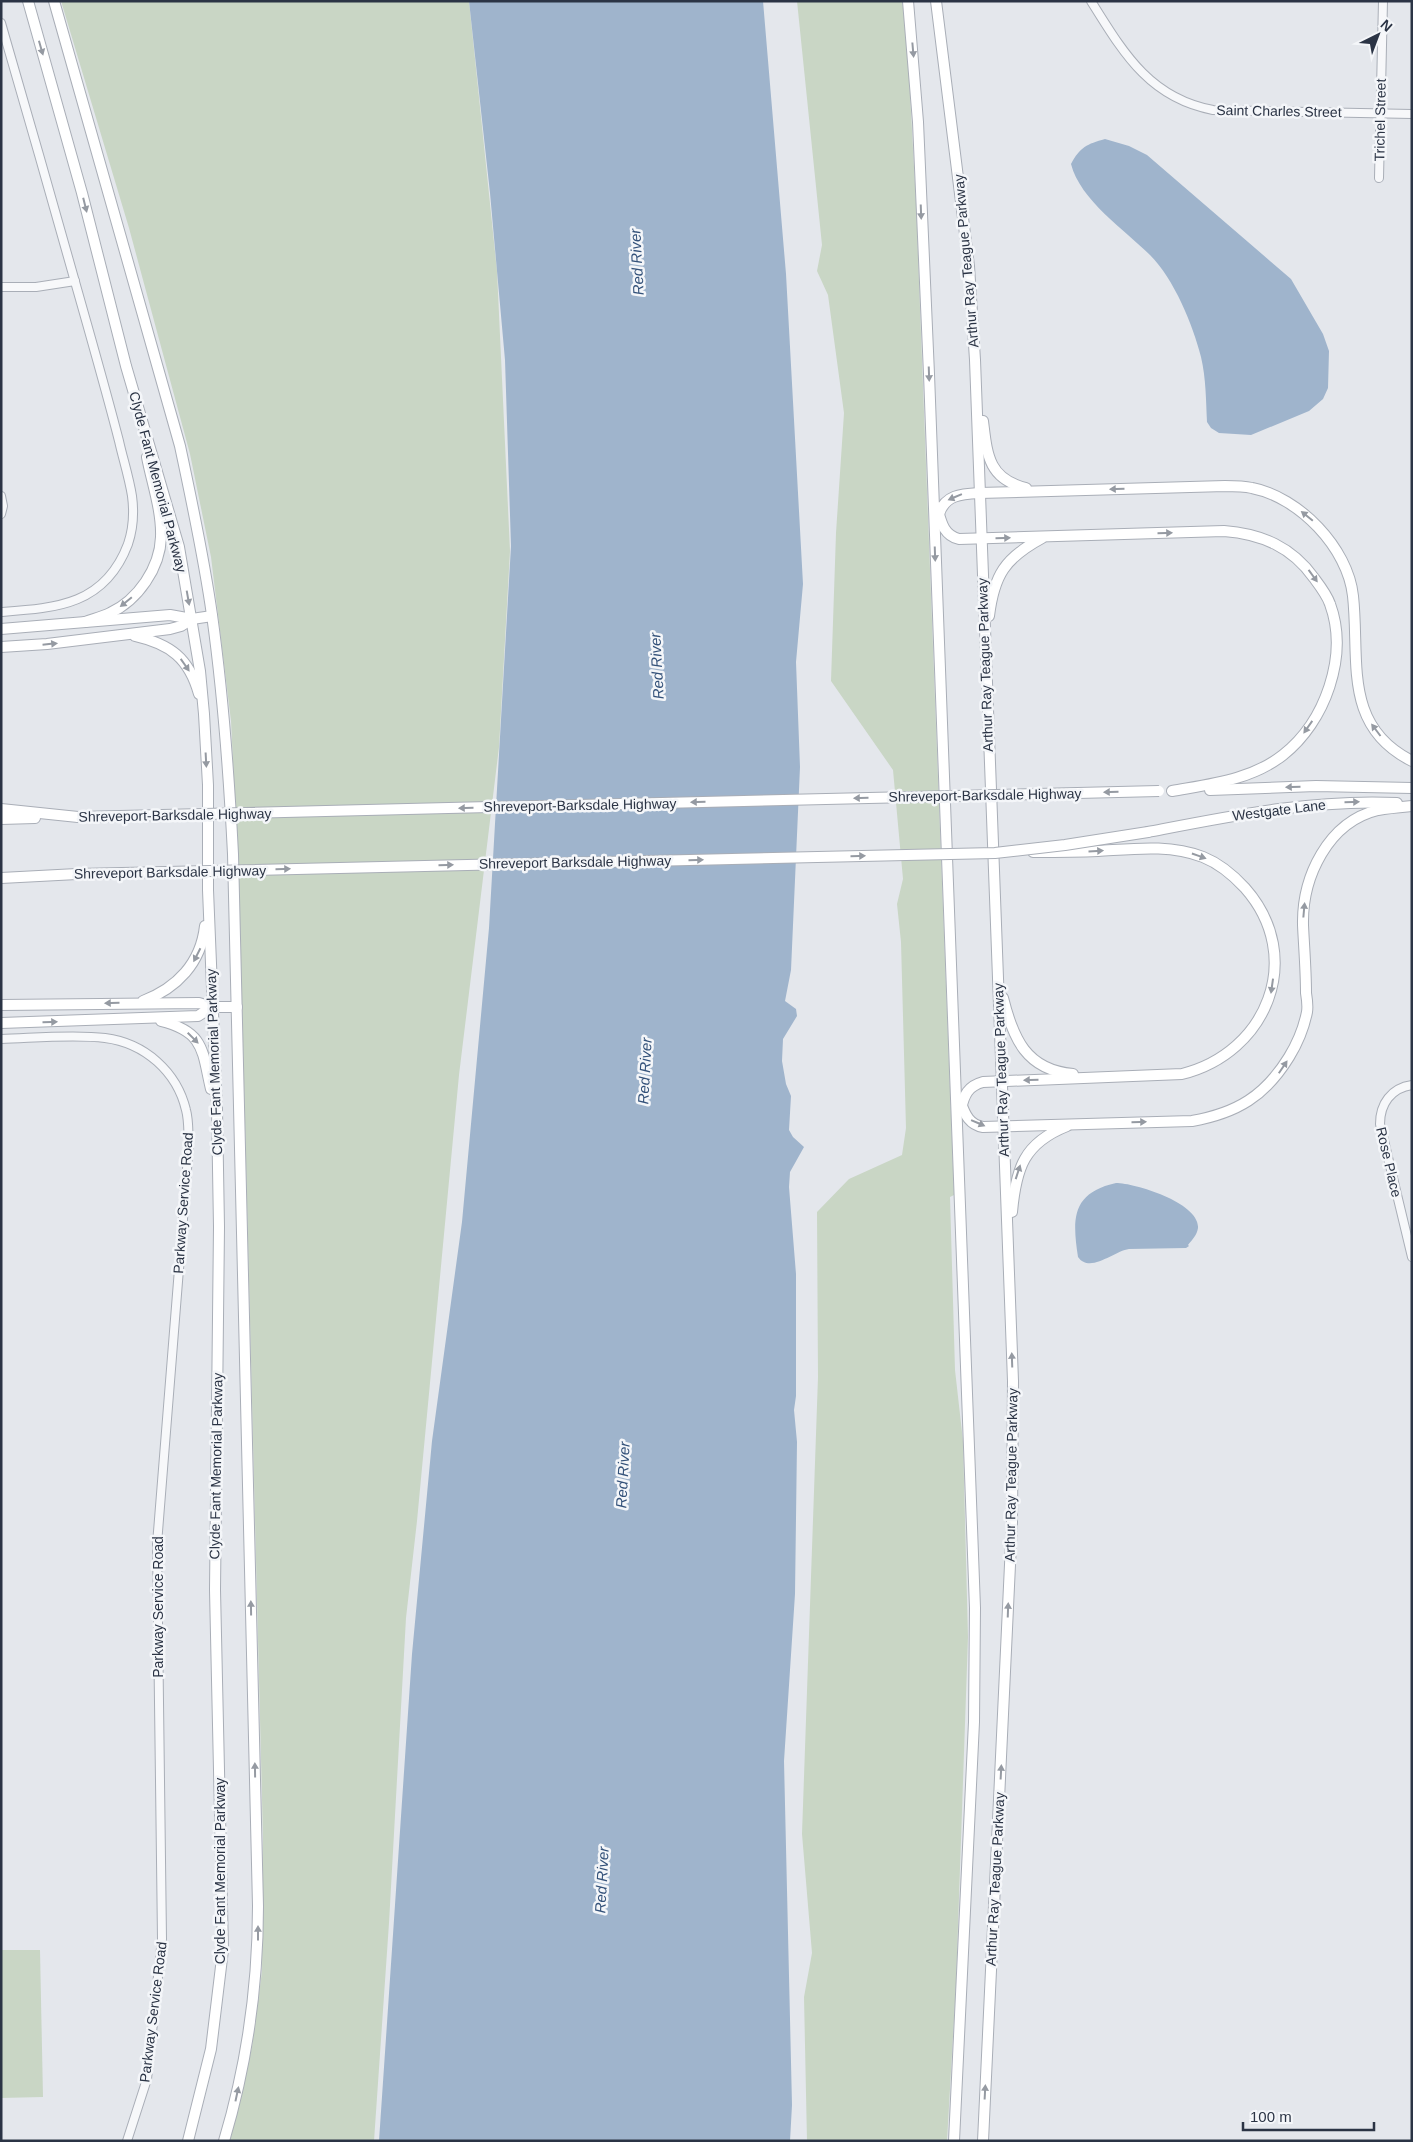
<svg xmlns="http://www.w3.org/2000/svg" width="1413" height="2142" viewBox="0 0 1413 2142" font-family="Helvetica,sans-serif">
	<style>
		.green { fill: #c9d6c5 }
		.water { fill: #9fb4cc }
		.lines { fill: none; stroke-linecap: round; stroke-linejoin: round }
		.street-casing { stroke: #a9aeb7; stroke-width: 10 }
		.secondary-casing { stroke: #a9aeb7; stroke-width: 12 }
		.street { stroke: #f7f8fa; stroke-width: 8 }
		.secondary { stroke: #fff; stroke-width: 10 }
		.secondary-bridge-casing { stroke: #a9aeb7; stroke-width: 12; stroke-linecap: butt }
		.secondary-bridge { stroke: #fff; stroke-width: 10 }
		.oneway { fill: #959aa2 }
		.labels { text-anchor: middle; stroke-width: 5; stroke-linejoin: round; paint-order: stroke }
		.street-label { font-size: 14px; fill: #2b3445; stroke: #f4f6f9 }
		.water-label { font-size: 15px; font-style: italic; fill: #34527a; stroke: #f4f6f9 }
	</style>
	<rect width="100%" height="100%" fill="#e4e7ec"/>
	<!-- green -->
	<g class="green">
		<polygon points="61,1 469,1 497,271 510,551 499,747 459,1075 417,1521 406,1618 389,1923 374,2141 230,2141 252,2047 262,1971 263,1838 239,883 231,721 211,557 190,454 129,228"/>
		<polygon points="797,1 902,1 907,39 916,203 954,1195 950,1197 955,1370 963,1441 968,1637 956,1984 947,2141 807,2141 804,1997 812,1953 802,1834 818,1377 817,1212 849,1179 902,1155 906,1128 901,942 897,904 903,879 893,770 831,681 836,533 844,413 828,295 817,271 822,245"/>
		<polygon points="1,1950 40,1950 43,2097 1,2098"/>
	</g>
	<!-- water -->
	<g class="water">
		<polygon points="469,1 763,1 786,274 803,584 796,662 800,767 791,970 785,1001 796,1009 797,1016 783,1039 782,1061 786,1084 791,1096 789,1130 793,1137 804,1147 790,1172 789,1187 796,1274 796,1396 794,1410 797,1442 795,1594 784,1761 792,2105 790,2141 379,2141 412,1654 432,1441 462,1222 489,928 511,546 505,360 490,193"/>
		<path d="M1105,139L1129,146L1147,155L1291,279L1323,334L1329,351L1328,388L1323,399L1309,411L1251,435L1219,433L1211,428L1207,422C1206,401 1206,378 1201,357C1193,325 1174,279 1150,255C1125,230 1080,200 1071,164C1080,147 1087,144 1105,139Z"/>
		<path d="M1116,1183C1135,1183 1200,1203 1198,1228C1197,1235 1192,1240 1188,1245L1189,1246L1186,1248L1129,1249C1114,1251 1090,1274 1078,1257C1072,1218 1072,1193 1116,1183Z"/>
	</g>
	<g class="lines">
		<!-- street casing -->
		<g class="street-casing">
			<g id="street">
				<path d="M1091,1C1123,52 1149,98 1213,110L1412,114"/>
				<path d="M1,23C30,123 59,224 87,324C98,363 109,402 119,441C123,459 129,477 132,496C134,511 133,529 128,544C105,605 57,608 1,612"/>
				<polyline points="1379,178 1383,1"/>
				<polyline points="1,287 36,287 75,281"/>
				<polyline points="1,496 3,506 1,514"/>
				<path d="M1,1039C34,1038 74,1034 105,1038C145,1043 177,1072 186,1110C189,1121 188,1133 189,1144L157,1544L162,1939L147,2079L127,2141"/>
				<path d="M1412,1085C1391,1088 1380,1104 1380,1124L1412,1257"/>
			</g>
		</g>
		<!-- secondary casing -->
		<g class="secondary-casing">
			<g id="secondary">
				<polyline points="28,1 82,193 126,366 179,547 200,671 204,714 208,785 208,890 217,1110 219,1227 215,1590 223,1950 211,2049 188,2141"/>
				<path d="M54,1L180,446C192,502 204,558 212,615C223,694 229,774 233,854L258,1906C258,1986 247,2064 224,2141"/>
				<polyline points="908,1 918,122 929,374 975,1608 974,1722 954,2141"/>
				<polyline points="936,1 969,266 975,360 1013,1381 1012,1522 983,2141"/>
				<path d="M983,421C987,454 988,479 1026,488"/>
				<path d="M937,507C941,521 943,535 959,539L1224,531C1262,534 1292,547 1314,578C1320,586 1327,595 1330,604C1349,656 1325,722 1283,755C1251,780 1211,784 1172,791"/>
				<path d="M939,514C945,495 961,494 979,493L1225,486C1234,486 1243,486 1252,488C1299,497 1348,548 1353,596C1360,660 1342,726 1412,761"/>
				<path d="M989,616C994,575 1005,558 1042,538"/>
				<path d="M85,622C93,619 102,617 110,613C138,600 160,568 161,537C162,511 152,483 147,457"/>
				<polyline points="1,629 170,615 192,619 212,616"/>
				<path d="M135,636C170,644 189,658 199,694"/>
				<polyline points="1,647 47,644 170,629 181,626 192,619"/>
				<polyline points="1210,790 1316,786 1412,788"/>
				<polyline points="1,809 78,817"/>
				<polyline points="1,819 35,818"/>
				<path d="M1148,832C1231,816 1312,799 1397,803"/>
				<polyline points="1,878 77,874"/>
				<path d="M1003,998C1013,1038 1026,1070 1073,1074"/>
				<path d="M143,1001C177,988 201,963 205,926"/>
				<polyline points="1,1005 199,1003 212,1007 237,1007"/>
				<path d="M161,1021C205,1032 202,1051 211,1089"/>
				<polyline points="1,1023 198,1016 212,1007"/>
				<path d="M961,1103C965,1115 970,1125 983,1127L1192,1121C1237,1113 1265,1096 1289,1057C1297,1044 1304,1027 1307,1012C1308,1006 1307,999 1306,993C1306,970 1304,947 1303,925C1302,877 1328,822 1378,810C1389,808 1401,807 1412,806"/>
				<path d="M961,1109C964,1095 968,1086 983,1082L1182,1074C1267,1053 1306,957 1245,888C1234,876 1218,863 1203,857C1169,844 1133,849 1098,851C1076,852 1055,852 1033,852"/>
				<path d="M1012,1212C1016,1168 1024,1143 1067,1126"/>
			</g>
		</g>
		<!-- street -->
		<use href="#street" class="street"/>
		<!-- secondary -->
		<use href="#secondary" class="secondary"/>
		<!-- secondary-bridge casing -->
		<g class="secondary-bridge-casing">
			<g id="secondary-bridge">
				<polyline points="78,817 1159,791"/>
				<polyline points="77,874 995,853 1065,845 1148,832"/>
			</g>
		</g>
		<!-- secondary-bridge -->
		<use href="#secondary-bridge" class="secondary-bridge"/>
	</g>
	<!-- one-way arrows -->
	<defs><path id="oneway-solid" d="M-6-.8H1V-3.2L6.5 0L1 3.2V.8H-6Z" transform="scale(1.25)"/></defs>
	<g class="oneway">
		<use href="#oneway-solid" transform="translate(41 48) rotate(74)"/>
		<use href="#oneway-solid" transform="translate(913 50) rotate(85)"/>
		<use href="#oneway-solid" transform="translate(85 205) rotate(76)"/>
		<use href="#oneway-solid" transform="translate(921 212) rotate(88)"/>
		<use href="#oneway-solid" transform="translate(929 374) rotate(88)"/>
		<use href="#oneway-solid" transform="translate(1117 489) rotate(178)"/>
		<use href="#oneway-solid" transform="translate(955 497) rotate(157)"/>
		<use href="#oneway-solid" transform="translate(1307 516) rotate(-141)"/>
		<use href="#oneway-solid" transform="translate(1165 533) rotate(-2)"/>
		<use href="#oneway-solid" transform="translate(1003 538) rotate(-2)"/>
		<use href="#oneway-solid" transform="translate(935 554) rotate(88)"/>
		<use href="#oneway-solid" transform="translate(1313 576) rotate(54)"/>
		<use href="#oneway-solid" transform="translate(188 598) rotate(80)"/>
		<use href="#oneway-solid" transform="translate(126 602) rotate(141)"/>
		<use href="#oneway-solid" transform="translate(50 644) rotate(-6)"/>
		<use href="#oneway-solid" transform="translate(185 665) rotate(55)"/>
		<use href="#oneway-solid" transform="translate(1308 727) rotate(125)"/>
		<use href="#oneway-solid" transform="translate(1376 730) rotate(-127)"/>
		<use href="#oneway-solid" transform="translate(206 760) rotate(87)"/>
		<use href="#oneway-solid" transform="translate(1293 787) rotate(178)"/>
		<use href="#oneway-solid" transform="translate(1111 792) rotate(179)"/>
		<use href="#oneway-solid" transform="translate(861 798) rotate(179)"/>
		<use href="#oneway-solid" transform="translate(698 802) rotate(179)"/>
		<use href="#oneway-solid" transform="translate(1352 802) rotate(-1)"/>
		<use href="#oneway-solid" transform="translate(466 808) rotate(179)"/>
		<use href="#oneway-solid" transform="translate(1096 851) rotate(-3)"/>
		<use href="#oneway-solid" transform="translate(858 856) rotate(-1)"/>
		<use href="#oneway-solid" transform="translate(1199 856) rotate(19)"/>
		<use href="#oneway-solid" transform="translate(696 860) rotate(-1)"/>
		<use href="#oneway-solid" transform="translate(446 865) rotate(-1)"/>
		<use href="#oneway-solid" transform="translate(283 869) rotate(-1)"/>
		<use href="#oneway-solid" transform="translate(1304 910) rotate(-85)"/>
		<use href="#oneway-solid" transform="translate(197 955) rotate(117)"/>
		<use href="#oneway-solid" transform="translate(1272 986) rotate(98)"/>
		<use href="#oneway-solid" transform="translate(112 1003) rotate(179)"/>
		<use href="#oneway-solid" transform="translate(50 1022) rotate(-2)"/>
		<use href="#oneway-solid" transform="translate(193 1038) rotate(45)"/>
		<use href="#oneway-solid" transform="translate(1283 1067) rotate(-56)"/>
		<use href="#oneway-solid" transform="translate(1031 1080) rotate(178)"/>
		<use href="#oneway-solid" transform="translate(1139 1122) rotate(-1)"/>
		<use href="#oneway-solid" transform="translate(978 1123) rotate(23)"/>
		<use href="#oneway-solid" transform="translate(1018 1172) rotate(-72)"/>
		<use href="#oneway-solid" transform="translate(1012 1360) rotate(-92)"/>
		<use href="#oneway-solid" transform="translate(251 1608) rotate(-91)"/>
		<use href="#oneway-solid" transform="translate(1008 1610) rotate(-88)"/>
		<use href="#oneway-solid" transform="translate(255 1770) rotate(-91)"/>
		<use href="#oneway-solid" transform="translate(1001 1772) rotate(-87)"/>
		<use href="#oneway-solid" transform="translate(258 1933) rotate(-90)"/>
		<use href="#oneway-solid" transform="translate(985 2092) rotate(-87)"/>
		<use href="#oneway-solid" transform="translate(237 2094) rotate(-78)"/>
	</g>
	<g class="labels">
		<!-- street labels -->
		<g class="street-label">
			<text transform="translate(1279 111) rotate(1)" y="5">Saint Charles Street</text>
			<text transform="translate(1380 120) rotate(-89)" y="5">Trichel Street</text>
			<text transform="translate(966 261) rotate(-95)" y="5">Arthur Ray Teague Parkway</text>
			<text transform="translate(158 482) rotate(75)" y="5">Clyde Fant Memorial Parkway</text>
			<text transform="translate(985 665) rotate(-92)" y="5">Arthur Ray Teague Parkway</text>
			<text transform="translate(985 795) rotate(-1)" y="5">Shreveport-Barksdale Highway</text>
			<text transform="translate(580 805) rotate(-1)" y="5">Shreveport-Barksdale Highway</text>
			<text transform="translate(1279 810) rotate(-7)" y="5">Westgate Lane</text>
			<text transform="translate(175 815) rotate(-1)" y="5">Shreveport-Barksdale Highway</text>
			<text transform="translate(575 862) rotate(-1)" y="5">Shreveport Barksdale Highway</text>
			<text transform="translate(170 872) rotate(-1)" y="5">Shreveport Barksdale Highway</text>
			<text transform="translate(214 1062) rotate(-92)" y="5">Clyde Fant Memorial Parkway</text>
			<text transform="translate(1001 1070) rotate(-92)" y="5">Arthur Ray Teague Parkway</text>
			<text transform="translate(1389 1162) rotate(77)" y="5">Rose Place</text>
			<text transform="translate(183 1203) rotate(-86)" y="5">Parkway Service Road</text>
			<text transform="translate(216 1466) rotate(-89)" y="5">Clyde Fant Memorial Parkway</text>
			<text transform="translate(1011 1475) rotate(-89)" y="5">Arthur Ray Teague Parkway</text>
			<text transform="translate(158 1607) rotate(-90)" y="5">Parkway Service Road</text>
			<text transform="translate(220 1871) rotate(-90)" y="5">Clyde Fant Memorial Parkway</text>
			<text transform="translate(995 1879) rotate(-87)" y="5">Arthur Ray Teague Parkway</text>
			<text transform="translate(153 2012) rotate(-83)" y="5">Parkway Service Road</text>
		</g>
		<!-- water labels -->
		<g class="water-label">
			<text transform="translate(637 262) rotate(-93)" y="5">Red River</text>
			<text transform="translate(657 666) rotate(-93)" y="5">Red River</text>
			<text transform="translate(645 1071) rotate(-87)" y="5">Red River</text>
			<text transform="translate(623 1475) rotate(-87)" y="5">Red River</text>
			<text transform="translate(602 1880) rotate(-87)" y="5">Red River</text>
		</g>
	</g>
	<!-- border -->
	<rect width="1413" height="2142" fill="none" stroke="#2b3445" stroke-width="5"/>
	<!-- north arrow -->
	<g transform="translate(1378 35) rotate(42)" stroke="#f4f6f9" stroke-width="4" paint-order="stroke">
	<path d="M0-4L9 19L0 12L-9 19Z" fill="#2b3445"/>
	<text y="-8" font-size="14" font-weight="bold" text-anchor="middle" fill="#2b3445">N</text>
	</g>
	<!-- scale -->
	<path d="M1243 2122v8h131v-8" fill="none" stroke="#2b3445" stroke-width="2.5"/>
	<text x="1250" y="2122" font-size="15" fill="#2b3445" stroke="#f4f6f9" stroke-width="4" paint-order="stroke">100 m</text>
</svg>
